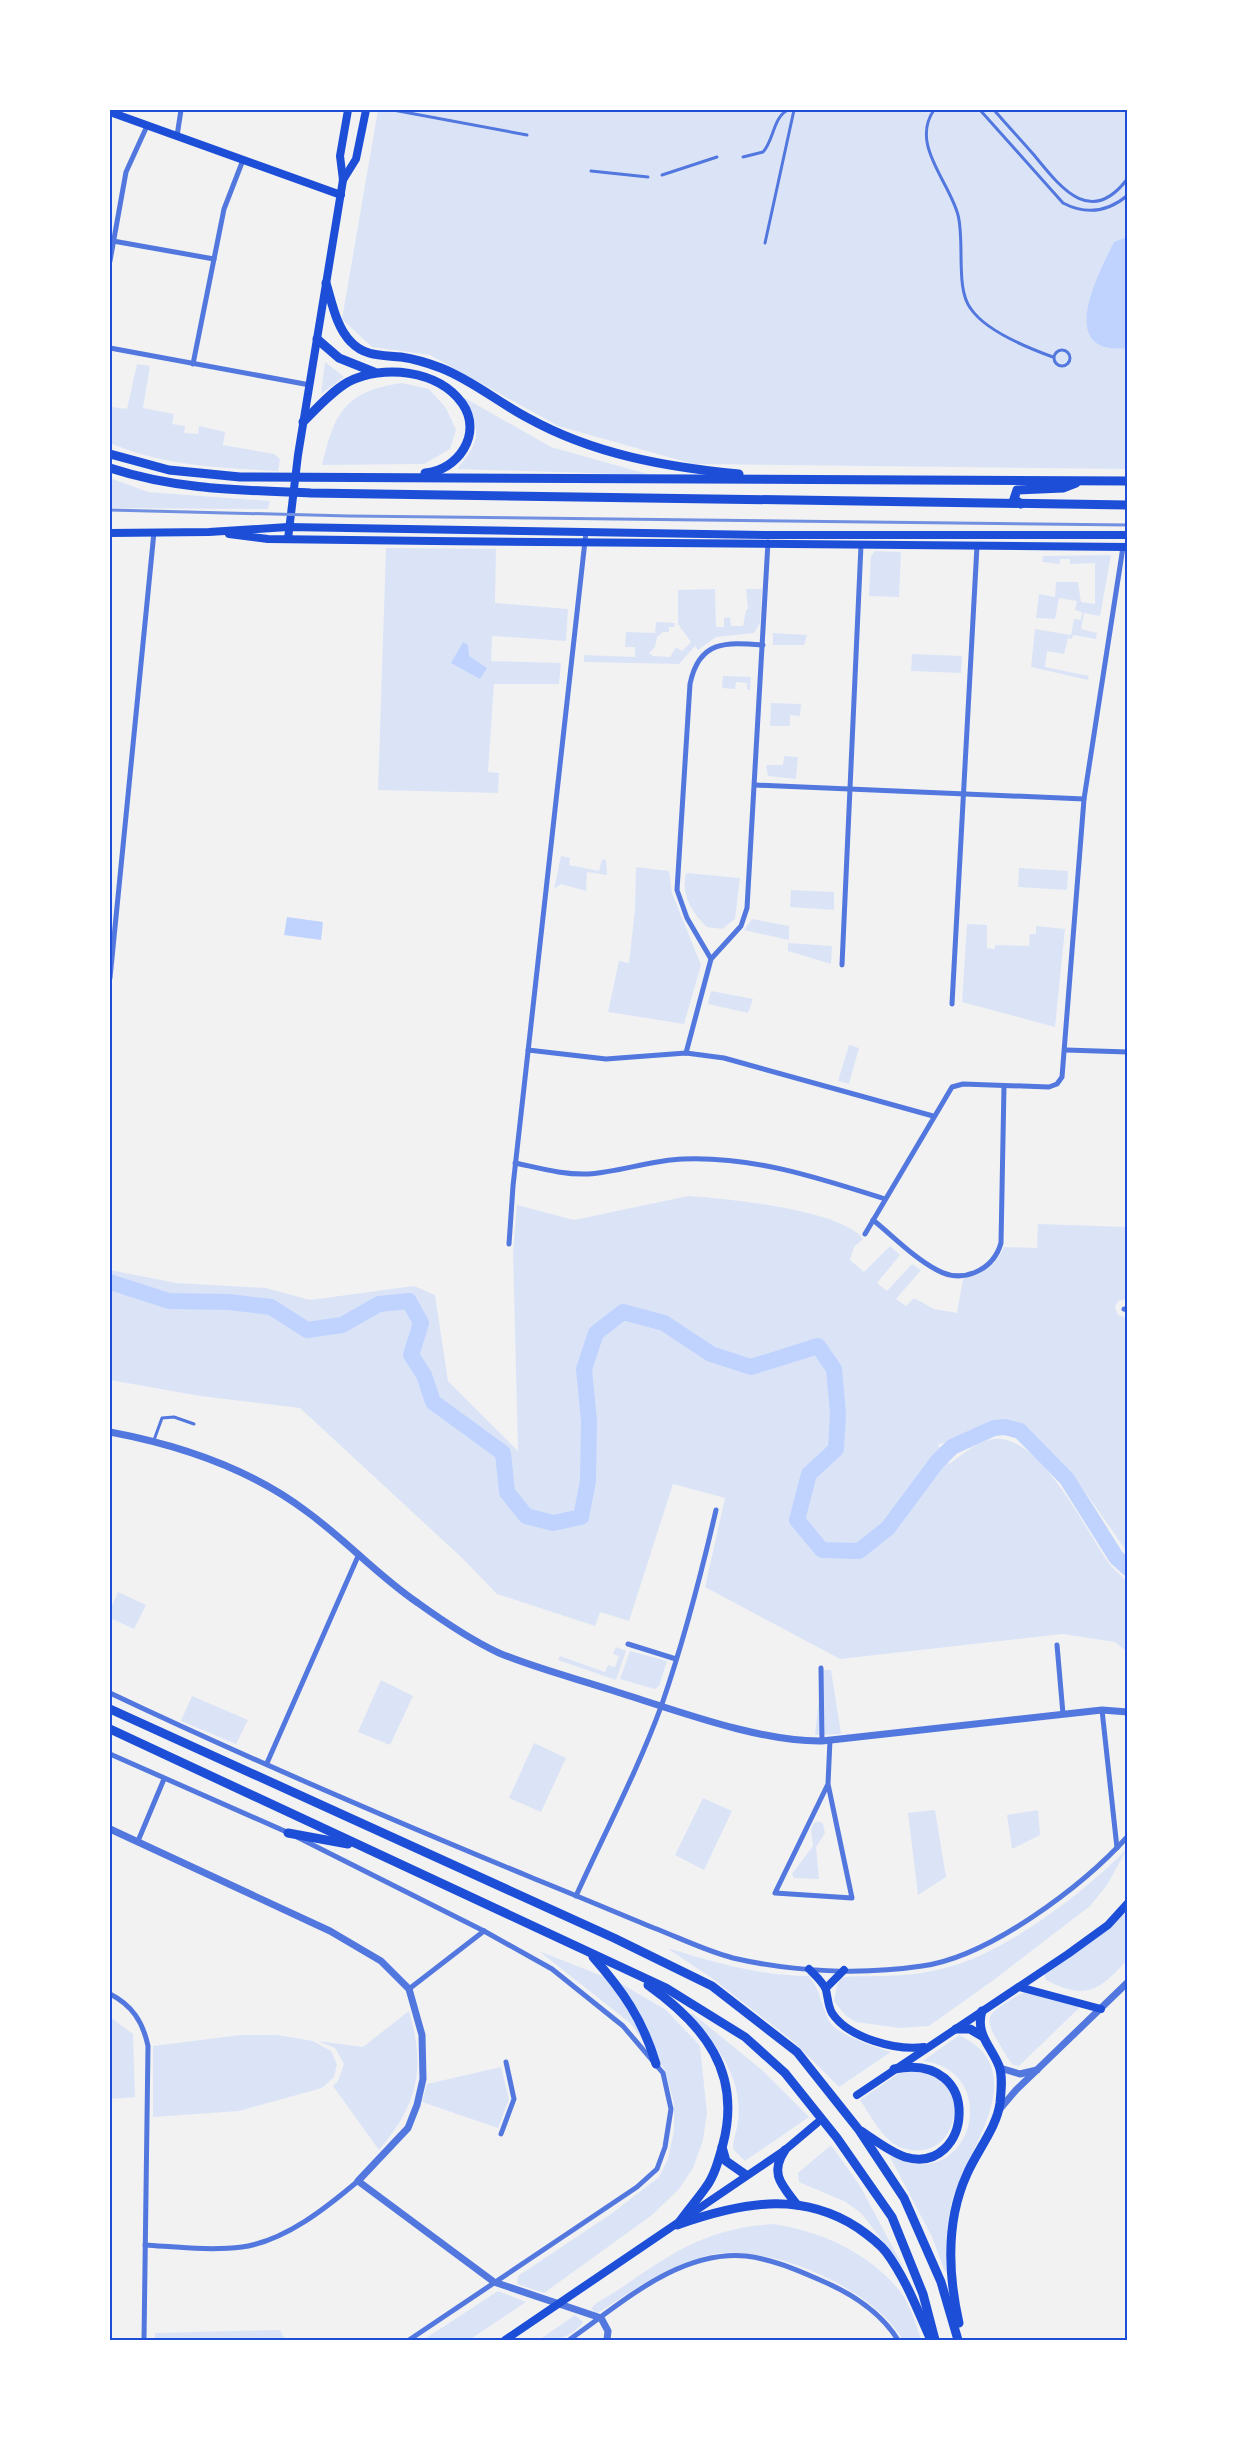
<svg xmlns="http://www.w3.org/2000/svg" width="1237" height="2450" viewBox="0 0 1237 2450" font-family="'Work Sans',sans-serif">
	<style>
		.green { fill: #dbe4f7 }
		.water { fill: #bfd3fe }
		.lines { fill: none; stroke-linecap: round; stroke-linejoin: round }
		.river { stroke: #bfd3fe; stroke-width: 16 }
		.service { stroke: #5277de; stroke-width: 3 }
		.minor { stroke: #5277de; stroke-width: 5 }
		.tertiary { stroke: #5277de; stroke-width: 7 }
		.secondary { stroke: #1d4ed8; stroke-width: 8 }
		.trunk { stroke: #1d4ed8; stroke-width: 9 }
		.rail { stroke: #7290e2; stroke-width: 3 }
		.neatline { fill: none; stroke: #1d4ed8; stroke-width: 2 }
	</style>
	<rect width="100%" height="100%" fill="#f2f2f2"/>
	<!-- green -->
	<g class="green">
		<polygon points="378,110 1127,110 1127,469 693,464 558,426 430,355 372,347 342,319"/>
		<polygon points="325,362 344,377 321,394"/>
		<path d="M137,364L150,366L143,408L174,414L172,424L185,426L184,433L198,434L199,426L225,432L223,445L274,454L280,459L278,471C221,468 163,466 110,443V402L112,403V407L127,409Z"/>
		<path d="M402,383L429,389L446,408L456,430L450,449L424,464L322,465C334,413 345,391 402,383Z"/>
		<path d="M463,397L551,447L651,475L457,469C482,439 481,431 463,397Z"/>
		<polygon points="110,478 148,492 270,501 268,509 110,508"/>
		<polygon points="386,548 496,549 495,603 568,609 566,641 492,636 491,661 561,663 559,684 494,684 488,772 499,773 498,793 378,790"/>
		<polygon points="875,551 901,552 899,597 869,596 871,556"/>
		<polygon points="1111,555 1100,616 1084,613 1081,629 1097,633 1096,639 1073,635 1072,639 1068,638 1064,654 1047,651 1045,667 1089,676 1088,680 1031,667 1035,629 1071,635 1074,619 1081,620 1082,612 1075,610 1077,601 1059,598 1055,619 1036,618 1039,594 1055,597 1056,582 1078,582 1081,602 1095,604 1095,563 1070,564 1070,559 1060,559 1060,564 1042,562 1043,556"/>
		<polygon points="715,589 716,627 724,627 724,618 730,617 731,626 743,626 746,610 748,609 746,589 762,589 760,623 754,633 716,637 698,650 695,646 679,664 584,662 584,655 635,657 635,647 625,647 626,632 655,633 656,622 675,623 674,627 669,627 669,632 663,632 657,637 655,647 649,653 653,656 670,657 676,647 682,651 691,642 678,624 678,590"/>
		<polygon points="773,633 807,635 804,645 773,645"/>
		<polygon points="912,654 962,656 961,673 911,671"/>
		<polygon points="723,676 751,677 750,690 747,689 747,683 736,682 735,689 722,688"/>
		<polygon points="771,703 801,704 800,716 790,715 790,726 770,726"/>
		<polygon points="784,756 798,757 796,779 768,776 766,765 783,765"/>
		<polygon points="561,856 570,858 569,865 599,871 602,859 606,860 607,875 587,872 586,891 561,884 554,889"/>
		<polygon points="636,867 669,871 672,893 701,965 684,1024 608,1012 619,961 629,963 635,909"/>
		<polygon points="1019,868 1068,871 1067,890 1018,887"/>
		<path d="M686,873L740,878L735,919L722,929L707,927C691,912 681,894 686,873Z"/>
		<polygon points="791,890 834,892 834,910 790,907"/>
		<polygon points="752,919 789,926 789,940 744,930"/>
		<polygon points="967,924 987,925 987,948 995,949 995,945 1029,946 1030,934 1036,934 1036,926 1065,929 1055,1027 962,1002"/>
		<polygon points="788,943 832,946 831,964 788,951"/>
		<polygon points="711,991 753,999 748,1013 708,1004"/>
		<polygon points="849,1045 859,1048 849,1084 838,1081"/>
		<path d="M688,1196C724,1198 843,1210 863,1239L854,1247L850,1260L864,1272L890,1246L900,1255L877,1283L887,1291L912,1264L921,1270L896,1299L906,1306L914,1298L934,1309L957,1313L963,1279C983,1274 995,1267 1004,1247L1037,1248L1038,1224L1127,1227V1299L1118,1301L1115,1307L1118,1315L1127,1318V1552L1072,1473L1023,1424L996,1421L938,1445L949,1464C964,1454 982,1436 1002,1439C1046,1446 1085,1529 1108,1562C1113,1569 1121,1575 1127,1582V1652L1115,1642L1063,1634L840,1659L705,1587L725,1498L673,1484L629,1621L600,1612L595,1626L497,1594L461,1557L300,1408L200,1396L110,1380V1270L176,1283L266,1288L310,1300L414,1286L435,1295L448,1381L518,1451L513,1252L517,1205L574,1220Z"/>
		<polygon points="118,1592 146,1605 134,1629 110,1618 110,1610"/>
		<polygon points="616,1647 626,1651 616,1680 558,1660 560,1656 605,1672 608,1665 615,1667 619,1656 613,1654"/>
		<polygon points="630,1651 667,1661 659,1686 655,1689 620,1679"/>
		<polygon points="822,1670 831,1670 841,1734 815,1735"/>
		<polygon points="381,1680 413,1696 390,1745 358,1732"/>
		<polygon points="192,1696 248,1720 236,1744 181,1721"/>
		<polygon points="534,1743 566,1758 541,1812 509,1798"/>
		<polygon points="703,1798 732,1811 704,1870 675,1855"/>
		<polygon points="935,1810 946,1877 918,1895 908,1813"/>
		<polygon points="1038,1810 1040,1835 1012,1849 1007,1815"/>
		<polygon points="819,1821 823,1824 825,1833 816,1847 819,1879 794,1878 792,1874 813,1846 811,1830 814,1823"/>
		<path d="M1127,1849L1107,1885L1090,1906L995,1979L929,2026L900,2028L856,2022L846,2016L834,2001L837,1985L841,1978C853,1975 866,1977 877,1976C900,1976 923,1974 945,1968C1006,1953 1083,1893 1127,1849Z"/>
		<path d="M1127,1906V1960C1100,1990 1086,2001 1046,1980L1044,1974Z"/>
		<path d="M667,1948C714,1962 759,1976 809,1976C820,1990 821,2003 828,2019C835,2035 876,2047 891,2052L839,2087L794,2042L713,1979Z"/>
		<polygon points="539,1951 620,1983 666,2010 700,2046 707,2113 703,2140 693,2168 679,2189 652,2215 544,2293 517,2284 518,2276 611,2214 659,2177 668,2159 674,2131 674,2103 664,2068 630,2023"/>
		<path d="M1024,1992L1077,2005L1079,2008L1019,2066L1013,2065L1009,2060C983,2016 978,2018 1024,1992Z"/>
		<path d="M409,2011C426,2069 418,2104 379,2150L333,2086L338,2081L344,2064L335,2048L318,2041L363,2047Z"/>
		<path d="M692,2013L762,2070L809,2117L745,2161L733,2149C733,2139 737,2131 738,2121C743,2079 718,2045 690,2016Z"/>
		<polygon points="110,2017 133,2034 135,2097 110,2099"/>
		<polygon points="240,2035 277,2035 313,2041 331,2051 337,2064 334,2077 322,2088 239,2111 153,2117 153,2046"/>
		<path d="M959,2035C1037,2072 963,2153 951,2205C947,2224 946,2241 947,2260C947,2265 947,2269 945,2272L932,2237L889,2155C971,2199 1005,2071 923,2061Z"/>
		<polygon points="501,2067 509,2099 498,2128 422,2102 427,2084"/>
		<path d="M901,2072C908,2072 917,2071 924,2073C974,2081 959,2166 902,2148C884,2142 870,2115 860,2100Z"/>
		<polygon points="831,2145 860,2186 905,2270 862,2214 846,2202 799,2182 798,2173"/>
		<path d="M773,2224C820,2231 868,2252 899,2290C910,2304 916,2323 921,2340H903C873,2288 765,2240 706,2256C666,2267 635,2289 601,2311L596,2313L591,2309C596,2301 612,2295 621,2288C675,2251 706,2229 773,2224Z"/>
		<polygon points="498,2291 526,2302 469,2340 423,2340"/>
		<path d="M575,2315L583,2322C572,2337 557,2341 539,2340Z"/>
		<polygon points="280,2330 285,2340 155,2340 155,2333"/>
	</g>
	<!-- water -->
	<g class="water">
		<path d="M1127,237V348C1055,356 1098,274 1114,242Z"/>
		<polygon points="463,642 468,645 469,656 487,668 480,679 451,663"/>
		<polygon points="287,917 323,922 321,940 284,935"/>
	</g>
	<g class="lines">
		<!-- river -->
		<polyline class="river" points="110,1282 169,1301 229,1302 271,1307 307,1330 342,1325 379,1304 409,1301 421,1323 411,1355 424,1375 433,1402 503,1453 507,1492 526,1516 553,1523 581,1517 588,1481 589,1421 584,1369 596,1333 623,1312 664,1323 711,1354 751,1367 818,1346 834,1369 838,1414 836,1449 809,1474 797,1520 822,1550 859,1551 888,1528 937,1462 952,1447 994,1428 1005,1427 1020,1431 1067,1479 1116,1557 1128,1568"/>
		<!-- service -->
		<g class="service">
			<polyline points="393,110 527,135"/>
			<path d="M934,110C910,144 949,181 958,215C965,242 955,289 971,309C987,332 1028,348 1053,357"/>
			<path d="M980,110L1063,203C1086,215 1108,212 1128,195"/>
			<path d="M994,110C1007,125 1021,140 1034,155C1061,188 1091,228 1128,178"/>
			<path d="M743,157L763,152C774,140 773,117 788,110"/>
			<polyline points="591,171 648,177"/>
			<polyline points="662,175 717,157"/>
			<polyline points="765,243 794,110"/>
			<circle cx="1062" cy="358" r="8"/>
			<polyline points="154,1440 162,1418 174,1417 194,1424"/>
		</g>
		<!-- minor -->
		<g class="minor">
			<polyline points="177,136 181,110"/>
			<polyline points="113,241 214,259"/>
			<polyline points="110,261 126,172 147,126"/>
			<polyline points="110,348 310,385"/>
			<polyline points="193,364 224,209 243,160"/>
			<polyline points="755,785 1084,799"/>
			<path d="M711,959L687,918L677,890L690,684C699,640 726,642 763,645"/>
			<polyline points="842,965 861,545"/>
			<polyline points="110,978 154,532"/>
			<polyline points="952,1004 977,546"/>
			<polyline points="528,1050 606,1059 686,1053 724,1058 933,1116"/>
			<polyline points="1066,1050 1128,1052"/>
			<polyline points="686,1053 711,959 741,926 747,908 768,542"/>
			<path d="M515,1163C539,1168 564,1175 588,1174C620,1172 651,1160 683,1159C753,1156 819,1178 885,1199"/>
			<path d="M873,1220C893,1236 914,1258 937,1270C962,1284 993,1271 1001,1243L1004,1086"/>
			<polyline points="865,1234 952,1087 963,1084 1049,1087 1057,1084 1062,1077 1084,799 1123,547"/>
			<polyline points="509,1244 513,1186 586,532"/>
			<polyline points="1124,1309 1128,1310"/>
			<polyline points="628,1644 676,1659"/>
			<polyline points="1057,1645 1063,1714"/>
			<polyline points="821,1668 822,1741"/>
			<path d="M110,1693C249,1759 392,1820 535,1879C575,1895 615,1912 654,1928C680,1938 706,1951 733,1958C793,1972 862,1975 922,1966C989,1957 1083,1886 1128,1836"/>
			<polyline points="1102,1710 1117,1848"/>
			<polyline points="110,1754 289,1833"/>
			<polyline points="267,1763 359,1554"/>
			<polyline points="828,1784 775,1893 852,1898 828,1784 830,1740"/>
			<polyline points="297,1837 484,1931 552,1969 623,2026 663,2073 671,2109 665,2147 657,2169 637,2187 409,2340"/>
			<polyline points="138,1841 164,1779"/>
			<path d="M576,1896C605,1832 638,1770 662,1704C684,1640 701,1575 716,1510"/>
			<polyline points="409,1989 484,1931"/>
			<path d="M110,1994C132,2005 143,2022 148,2046L144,2340"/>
			<polyline points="501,2134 514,2099 506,2062"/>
			<path d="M145,2245C177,2247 210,2251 242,2247C285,2241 326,2208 358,2181"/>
			<path d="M569,2340C621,2304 678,2250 746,2256C772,2259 797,2270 820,2280C851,2293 880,2311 898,2340"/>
		</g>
		<!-- tertiary -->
		<g class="tertiary">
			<path d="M110,1432C179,1445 249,1468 306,1511C345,1539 378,1576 418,1603C443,1621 471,1640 499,1653C535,1668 574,1678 611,1690C673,1709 758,1742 822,1741L1102,1710L1128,1712"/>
			<polyline points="110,1829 330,1931 381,1961 409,1989 422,2035 423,2079 417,2105 408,2128 358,2181 494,2282 601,2318 608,2331 607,2340"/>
			<polyline points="1000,2068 1020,2074 1037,2070"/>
			<polyline points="999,2110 1016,2090 1128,1982"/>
		</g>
		<!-- secondary -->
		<g class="secondary">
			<polyline points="110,112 341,195"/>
			<polyline points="343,180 356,159 366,110"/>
			<polyline points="110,533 209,532 288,527 769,535 1128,535"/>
			<polyline points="229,534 268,539 433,541 1128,547"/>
			<polyline points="288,539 298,455 343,180 340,156 348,110"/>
			<path d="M809,1969C815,1975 824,1983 826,1990C828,1998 828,2006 832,2013C848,2038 897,2051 924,2047"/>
			<polyline points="1019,1987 1101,2009"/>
			<polyline points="826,1988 844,1970"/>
			<polyline points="857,2095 1068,1954 1108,1925 1128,1903"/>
			<polyline points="505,2340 785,2150 817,2123"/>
		</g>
		<!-- trunk -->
		<g class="trunk">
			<path d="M326,283C332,302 336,327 351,342C365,357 383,355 401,357C415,359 428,363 441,368C472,380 499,403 528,418C593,454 665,467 739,474"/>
			<polyline points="317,339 339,358 374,372"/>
			<path d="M303,422C317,408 331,392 348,382C383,364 438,370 462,403C484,434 457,471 425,473"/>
			<polyline points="110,454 169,470 240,477 1128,481"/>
			<path d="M110,468C177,490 241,490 311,493L1128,505"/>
			<polyline points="1021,504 1014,499 1017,490 1063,488 1076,483"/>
			<polyline points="110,1709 614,1938 712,1986 797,2052 859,2130 904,2198 941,2282 958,2340"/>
			<polyline points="110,1729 666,1988 745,2037 785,2073 837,2138 892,2217 923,2294 935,2340"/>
			<polyline points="288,1833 348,1844"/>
			<path d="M593,1957C623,1991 643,2020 656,2064"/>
			<path d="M648,1985C704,2025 742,2072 723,2144C719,2158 715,2175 706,2187C697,2200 687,2211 678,2224"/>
			<polyline points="956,2029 970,2029 982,2036"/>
			<path d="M861,2131C875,2140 890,2152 905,2157C971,2177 987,2051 894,2069"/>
			<polyline points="722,2147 726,2161 746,2175"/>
			<path d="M785,2150C769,2174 782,2185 797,2205"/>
			<path d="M677,2225C739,2203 800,2190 858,2228C868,2235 879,2243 886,2252C906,2279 917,2309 930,2338"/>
			<path d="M959,2323C948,2274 946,2220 967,2174C977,2151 997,2127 1000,2103C1001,2092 1003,2076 999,2066C991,2046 975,2034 982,2011"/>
		</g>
		<!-- rail -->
		<polyline class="rail" points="110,510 349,516 1128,525"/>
	</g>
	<!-- border -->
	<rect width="1237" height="2450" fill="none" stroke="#ffffff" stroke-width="222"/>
	<rect x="111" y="111" width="1015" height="2228" class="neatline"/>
</svg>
